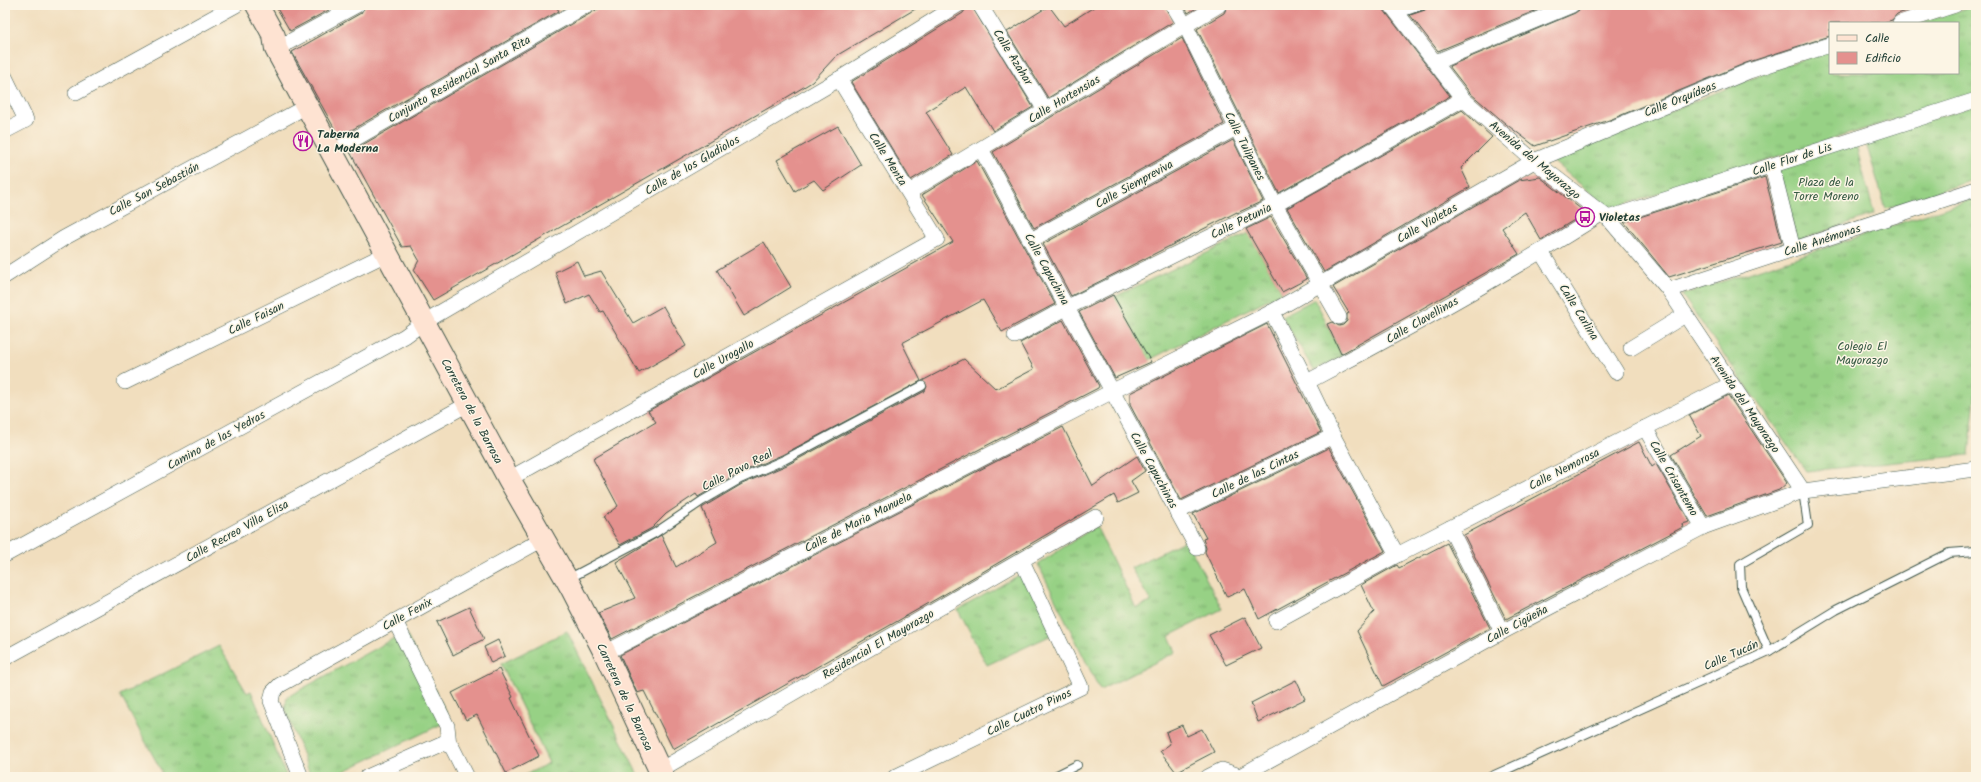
<svg xmlns="http://www.w3.org/2000/svg" width="1981" height="782" viewBox="0 0 1981 782" font-family="Kalam,sans-serif">
	<style>
		.grass { fill: url(#grass-tufts); stroke: #5b875c }
		.building { fill: #e4918e }
		.lines { fill: none; stroke-linecap: round; stroke-linejoin: round }
		.lane-casing { stroke: #3e5549; stroke-width: 10 }
		.street-casing { stroke: #3e5549; stroke-width: 16 }
		.secondary-casing { stroke: #3e5549; stroke-width: 24 }
		.lane { stroke: #fff; stroke-width: 8 }
		.street { stroke: #fff; stroke-width: 15 }
		.secondary { stroke: #fee3d2; stroke-width: 22 }
		.labels { text-anchor: middle; stroke-width: 3; stroke-linejoin: round; paint-order: stroke }
		.street-label { font-size: 12px; fill: #1f3d34; stroke: #fcf5e5 }
		.poi-label { font-size: 12px; font-weight: bold; fill: #1f3d34; stroke: #fcf5e5; text-anchor: start }
		.park-label { font-size: 12px; fill: #375b44; stroke: #fcf5e5 }
	</style>
	<defs>
		<pattern id="grass-tufts" width="24" height="20" patternUnits="userSpaceOnUse"><rect width="24" height="20" fill="#97d185"/><path d="M3 7l-1-3M5 7V3M7 7l1-3M15 17l-1-3M17 17v-4M19 17l1-3" fill="none" stroke="#7bab6e"/></pattern>
	</defs>
	<rect width="100%" height="100%" fill="#fcf5e5"/>
	<filter id="ink" filterUnits="userSpaceOnUse"><feTurbulence type="fractalNoise" baseFrequency=".025" numOctaves="2"/><feDisplacementMap in="SourceGraphic" scale="8" xChannelSelector="R" yChannelSelector="G"/><feConvolveMatrix kernelMatrix="1 2 1 2 8 2 1 2 1" color-interpolation-filters="sRGB"/></filter>
	<filter id="wash" filterUnits="userSpaceOnUse"><feTurbulence type="fractalNoise" baseFrequency=".012" numOctaves="4" result="noise"/><feDisplacementMap in="SourceGraphic" scale="16" xChannelSelector="R" yChannelSelector="G"/><feGaussianBlur stdDeviation="0.9" result="paint"/><feColorMatrix in="noise" values="0 0 0 0 0 0 0 0 0 0 0 0 0 0 0 0 0 1.4 0 .05"/><feComposite in="paint" operator="in"/></filter>
	<g filter="url(#wash)">
		<rect width="100%" height="100%" fill="#f1debe"/>
		<!-- grass -->
		<g class="grass">
			<polygon points="1976,5 1976,94 1610,209 1550,159 1788,64 1830,51 1830,73 1958,73 1958,23 1918,23"/>
			<polygon points="1976,105 1976,179 1886,209 1865,140"/>
			<polygon points="1854,138 1874,214 1797,241 1776,164"/>
			<polygon points="1976,198 1976,387 1969,455 1806,471 1682,295"/>
			<polygon points="1249,233 1282,292 1149,360 1114,297"/>
			<polygon points="1315,299 1342,356 1314,371 1282,316"/>
			<polygon points="1096,526 1136,608 1151,602 1131,568 1186,540 1222,609 1169,636 1176,652 1100,690 1038,564"/>
			<polygon points="1026,571 1056,633 987,665 958,610"/>
			<polygon points="567,631 639,777 521,777 549,763 501,664"/>
			<polygon points="405,632 450,720 332,777 311,777 285,708 287,697"/>
			<polygon points="219,646 247,693 251,691 286,775 284,777 154,777 162,772 120,695"/>
		</g>
		<g id="blocks">
			<!-- building -->
			<g class="building">
				<polygon points="275,5 338,5 290,31"/>
				<polygon points="366,5 555,5 559,11 341,136 338,132 337,133 292,52 361,13"/>
				<polygon points="605,5 922,5 836,56 812,82 779,102 433,300 414,270 419,260 411,246 402,247 350,152"/>
				<polygon points="971,5 1033,107 993,131 966,87 926,112 953,155 911,180 851,82 963,13 967,7"/>
				<polygon points="1097,5 1164,5 1173,22 1048,98 1007,32 1049,6 1064,26"/>
				<polygon points="1184,5 1202,5 1188,13"/>
				<polygon points="1228,5 1382,5 1384,10 1450,96 1279,193 1197,29 1224,13"/>
				<polygon points="1428,5 1549,5 1438,51 1410,15 1425,10"/>
				<polygon points="1581,5 1926,5 1897,14 1892,20 1883,23 1830,23 1830,36 1746,63 1612,119 1535,146 1506,124 1470,93 1449,66 1575,13 1579,10"/>
				<polygon points="1182,38 1224,124 1034,228 993,152"/>
				<polygon points="1462,110 1492,137 1461,168 1470,187 1324,272 1287,208"/>
				<polygon points="838,126 861,165 823,190 814,180 795,191 777,160"/>
				<polygon points="1233,140 1263,201 1237,213 1237,212 1071,296 1043,244"/>
				<polygon points="977,161 1055,304 1002,332 983,300 902,343 921,381 782,455 737,474 698,497 696,494 666,514 652,528 620,545 603,517 618,506 593,459 656,422 648,411 953,242 922,195"/>
				<polygon points="1540,177 1586,213 1541,240 1525,212 1502,228 1519,254 1341,354 1327,324 1332,322 1339,326 1343,325 1347,321 1347,314 1349,313 1333,287 1519,180"/>
				<polygon points="1765,177 1782,242 1669,277 1624,222"/>
				<polygon points="1271,217 1307,279 1282,292 1246,229"/>
				<polygon points="764,242 791,287 744,316 717,270"/>
				<polygon points="577,261 584,276 601,271 633,323 663,306 686,346 639,373 603,311 600,312 589,294 567,304 555,272"/>
				<polygon points="1113,295 1151,362 1115,378 1079,312"/>
				<polygon points="1063,320 1099,386 1098,388 612,639 598,613 635,598 616,562 661,535 676,567 717,542 702,508 705,506 742,484 787,465 925,391 927,386 922,381 964,359 996,389 1034,369 1020,343"/>
				<polygon points="1267,324 1321,432 1181,500 1130,405 1130,393"/>
				<polygon points="1728,395 1787,483 1779,490 1707,516 1671,455 1701,436 1689,415"/>
				<polygon points="1063,427 1093,486 1137,456 1145,471 1131,481 1138,493 1118,503 1114,495 945,594 673,749 644,691 637,693 620,655"/>
				<polygon points="1639,442 1652,467 1656,464 1690,522 1682,524 1683,527 1506,619 1464,535"/>
				<polygon points="1329,448 1385,551 1259,619 1245,589 1227,597 1205,552 1206,548 1203,539 1206,538 1193,514"/>
				<polygon points="1447,543 1490,628 1383,686 1357,631 1374,612 1361,585 1397,565 1399,568"/>
				<polygon points="469,607 484,639 453,655 437,622"/>
				<polygon points="1245,617 1261,648 1226,665 1209,635"/>
				<polygon points="498,640 505,656 491,663 484,647"/>
				<polygon points="499,669 513,697 511,698 539,756 506,773 477,715 466,720 452,693"/>
				<polygon points="1296,680 1305,699 1258,722 1251,703"/>
				<polygon points="1182,725 1187,736 1202,729 1214,752 1176,772 1160,751 1170,744 1166,732"/>
			</g>
		</g>
	</g>
	<g filter="url(#ink)">
		<use href="#blocks" fill-opacity="0" stroke="#3e5549" stroke-width="1"/>
		<g class="lines">
			<!-- lane casing -->
			<g class="lane-casing">
				<g id="lane">
					<polyline points="1398,14 1423,5"/>
					<polyline points="568,579 655,533 702,501 740,479 784,460 922,386"/>
					<polyline points="1769,651 1741,587 1740,564 1808,525 1803,491"/>
					<polyline points="1053,777 1077,765"/>
					<polyline points="1490,777 1769,651 1836,610 1949,553 1976,551"/>
				</g>
			</g>
			<!-- street casing -->
			<g class="street-casing">
				<g id="street">
					<polyline points="980,5 1045,110"/>
					<polyline points="1173,5 1185,25 1275,205 1339,317"/>
					<polyline points="1391,5 1463,99 1534,161 1608,218 1669,290 1803,491"/>
					<polyline points="1900,23 1955,5"/>
					<polyline points="276,49 357,5"/>
					<polyline points="1436,62 1572,5"/>
					<polyline points="5,77 26,120 5,131"/>
					<polyline points="76,93 236,5"/>
					<polyline points="981,149 1197,548"/>
					<polyline points="332,152 587,5"/>
					<polyline points="1772,166 1793,249"/>
					<polyline points="909,192 1219,5"/>
					<polyline points="1608,218 1976,100"/>
					<polyline points="1031,240 1236,128"/>
					<polyline points="1541,252 1616,372"/>
					<polyline points="5,276 64,238 307,106"/>
					<polyline points="1669,290 1976,189"/>
					<path d="M1272,312L1307,382C1407,330 1506,274 1601,214"/>
					<polyline points="1015,336 1068,307 1275,205 1463,99"/>
					<polyline points="1631,348 1685,315"/>
					<polyline points="125,382 388,253"/>
					<polyline points="1307,382 1333,436 1397,555"/>
					<polyline points="1645,428 1703,527"/>
					<polyline points="509,479 937,239 839,79"/>
					<polyline points="1177,512 1333,436"/>
					<polyline points="1450,528 1502,632"/>
					<polyline points="5,555 405,336 424,322 839,79 958,5"/>
					<polyline points="395,621 447,726 449,745"/>
					<polyline points="1276,621 1397,555 1731,384"/>
					<polyline points="605,653 1111,392 1272,312 1534,161 1749,71 1830,45"/>
					<polyline points="5,658 468,404"/>
					<polyline points="660,770 1096,517"/>
					<polyline points="301,777 271,701 273,692 280,685 543,539"/>
					<polyline points="367,777 443,743 452,747 467,777"/>
					<polyline points="895,777 1081,687 1022,561"/>
					<polyline points="1208,777 1222,770 1240,776 1502,632 1703,527 1803,491 1976,469"/>
				</g>
			</g>
			<!-- secondary casing -->
			<g class="secondary-casing">
				<polyline id="secondary" points="257,5 274,36 276,49 509,479 571,587 605,653 663,777"/>
			</g>
			<!-- lane -->
			<use href="#lane" class="lane"/>
			<!-- street -->
			<use href="#street" class="street"/>
			<!-- secondary -->
			<use href="#secondary" class="secondary"/>
		</g>
	</g>
	<!-- icons -->
	<defs>
		<g id="restaurant-ring" transform="scale(1)"><circle r="9.5" fill="#fcf5e5" stroke="#b5179e" stroke-width="1.5"/><path d="M-5-6h1v4h1v-4h1v4h1v-4h1v5L-1.5 .5V6h-2V.5L-5-1ZM5-6V6H3V1.5H1.5Q1.5-4 5-6Z" fill="#b5179e"/></g>
		<g id="bus-ring" transform="scale(1)"><circle r="9.5" fill="#fcf5e5" stroke="#b5179e" stroke-width="1.5"/><path d="M-5-6H5V4H4V6H2V4H-2V6H-4V4H-5ZM-3.5-4V0h7V-4ZM-3.5 1.2v1.5H-2V1.2ZM2 1.2v1.5H3.5V1.2Z" fill="#b5179e"/></g>
	</defs>
	<g fill-rule="evenodd">
		<use href="#restaurant-ring" x="303" y="141"/>
		<use href="#bus-ring" x="1585" y="217"/>
	</g>
	<g class="labels">
		<!-- street labels -->
		<g class="street-label">
			<text transform="translate(1013 57) rotate(58)" y="4">Calle Azahar</text>
			<text transform="translate(459 79) rotate(-30)" y="4">Conjunto Residencial Santa Rita</text>
			<text transform="translate(1064 99) rotate(-31)" y="4">Calle Hortensias</text>
			<text transform="translate(1680 99) rotate(-22)" y="4">Calle Orquídeas</text>
			<text transform="translate(1245 146) rotate(63)" y="4">Calle Tulipanes</text>
			<text transform="translate(888 159) rotate(58)" y="4">Calle Menta</text>
			<text transform="translate(1792 159) rotate(-18)" y="4">Calle Flor de Lis</text>
			<text transform="translate(1535 160) rotate(40)" y="4">Avenida del Mayorazgo</text>
			<text transform="translate(692 165) rotate(-30)" y="4">Calle de los Gladiolos</text>
			<text transform="translate(1134 184) rotate(-29)" y="4">Calle Siempreviva</text>
			<text transform="translate(154 189) rotate(-28)" y="4">Calle San Sebastián</text>
			<text transform="translate(1241 221) rotate(-26)" y="4">Calle Petunia</text>
			<text transform="translate(1427 223) rotate(-30)" y="4">Calle Violetas</text>
			<text transform="translate(1822 240) rotate(-18)" y="4">Calle Anémonas</text>
			<text transform="translate(1047 269) rotate(61)" y="4">Calle Capuchina</text>
			<text transform="translate(1579 312) rotate(58)" y="4">Calle Carlina</text>
			<text transform="translate(256 318) rotate(-26)" y="4">Calle Faisan</text>
			<text transform="translate(1422 320) rotate(-30)" y="4">Calle Clavellinas</text>
			<text transform="translate(723 359) rotate(-29)" y="4">Calle Urogallo</text>
			<text transform="translate(1745 404) rotate(56)" y="4">Avenida del Mayorazgo</text>
			<text transform="translate(472 411) rotate(62)" y="4">Carretera de la Barrosa</text>
			<text transform="translate(216 440) rotate(-29)" y="4">Camino de las Yedras</text>
			<text transform="translate(1564 469) rotate(-27)" y="4">Calle Nemorosa</text>
			<text transform="translate(737 470) rotate(-27)" y="4">Calle Pavo Real</text>
			<text transform="translate(1154 470) rotate(61)" y="4">Calle Capuchinas</text>
			<text transform="translate(1255 474) rotate(-26)" y="4">Calle de las Cintas</text>
			<text transform="translate(1674 478) rotate(60)" y="4">Calle Crisantemo</text>
			<text transform="translate(858 522) rotate(-27)" y="4">Calle de Maria Manuela</text>
			<text transform="translate(237 531) rotate(-29)" y="4">Calle Recreo Villa Elisa</text>
			<text transform="translate(407 614) rotate(-29)" y="4">Calle Fenix</text>
			<text transform="translate(1517 624) rotate(-28)" y="4">Calle Cigüeña</text>
			<text transform="translate(878 644) rotate(-30)" y="4">Residencial El Mayorazgo</text>
			<text transform="translate(1731 655) rotate(-24)" y="4">Calle Tucán</text>
			<text transform="translate(625 697) rotate(65)" y="4">Carretera de la Barrosa</text>
			<text transform="translate(1029 712) rotate(-26)" y="4">Calle Cuatro Pinos</text>
		</g>
		<!-- poi labels -->
		<g class="poi-label">
			<text x="317" y="138">Taberna<tspan x="317" dy="14">La Moderna</tspan></text>
			<text x="1599" y="221">Violetas</text>
		</g>
		<!-- park labels -->
		<g class="park-label">
			<text x="1826" y="186">Plaza de la<tspan x="1826" dy="14">Torre Moreno</tspan></text>
			<text x="1862" y="350">Colegio El<tspan x="1862" dy="14">Mayorazgo</tspan></text>
		</g>
	</g>
	<!-- margin -->
	<rect width="1981" height="782" fill="none" stroke="#fcf5e5" stroke-width="20"/>
	<!-- legend -->
	<rect x="1829" y="22" width="130" height="52" fill="#fcf5e5" stroke="#a4ab9e"/>
	<rect x="1837" y="35" width="20" height="6" fill="#fee3d2" stroke="#a4ab9e"/>
	<text x="1865" y="42" font-size="12" fill="#1f3d34">Calle</text>
	<rect x="1837" y="52" width="20" height="12" fill="#e4918e" stroke="#a4ab9e"/>
	<text x="1865" y="62" font-size="12" fill="#1f3d34">Edificio</text>
</svg>
